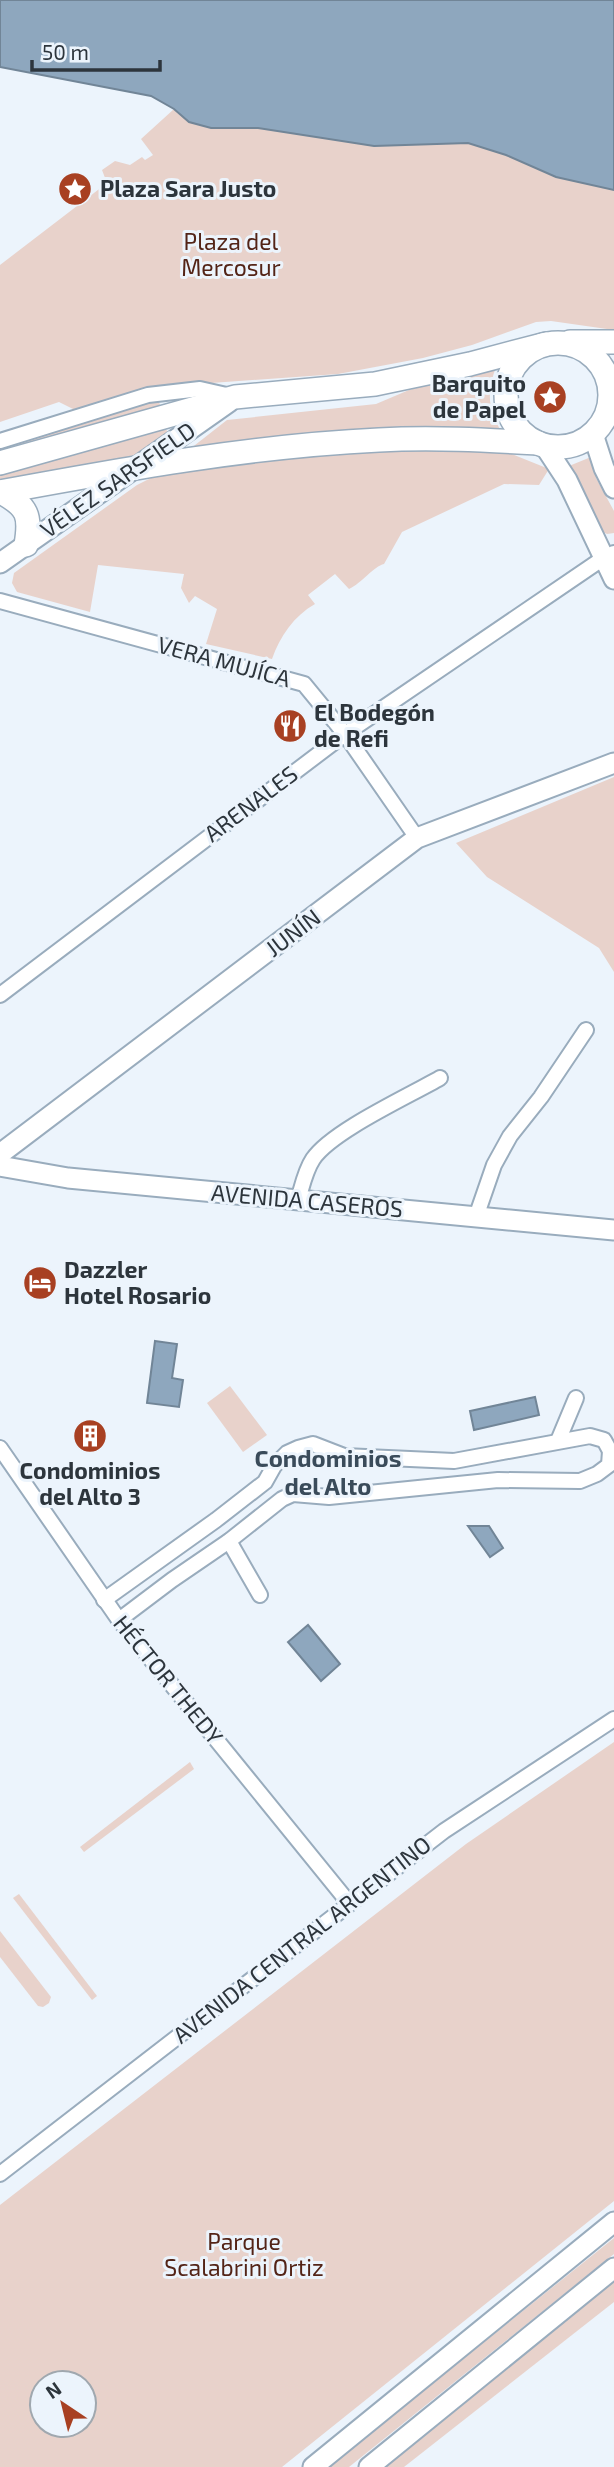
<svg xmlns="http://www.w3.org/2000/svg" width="614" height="2467" viewBox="0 0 614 2467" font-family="'Exo 2',sans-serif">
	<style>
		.green { fill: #e8d2cb; fill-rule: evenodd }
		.water { fill: #8ea7be; stroke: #718597; stroke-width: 2 }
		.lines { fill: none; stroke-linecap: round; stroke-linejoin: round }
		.street-casing { stroke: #99acbd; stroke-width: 18 }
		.secondary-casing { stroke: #99acbd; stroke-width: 23 }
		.primary-casing { stroke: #99acbd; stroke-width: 26 }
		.street { stroke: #fff; stroke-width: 14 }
		.secondary { stroke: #fff; stroke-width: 19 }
		.primary { stroke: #fff; stroke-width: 23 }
		.labels { text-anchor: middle; stroke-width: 6; stroke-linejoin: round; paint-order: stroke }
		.poi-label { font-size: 23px; font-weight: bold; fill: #2d353c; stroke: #ecf4fc; text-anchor: start }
		.park-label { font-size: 23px; fill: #532417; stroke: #ecf4fc }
		.street-label { font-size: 23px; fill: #2d353c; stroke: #ecf4fc }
		.neighbourhood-label { font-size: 24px; font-weight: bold; fill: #3a4b5a; stroke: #ecf4fc }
	</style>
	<rect width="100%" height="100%" fill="#ecf4fc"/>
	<!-- green -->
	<g class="green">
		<polygon points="174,109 189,122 211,128 258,128 374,146 468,143 506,155 556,177 614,190 614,330 551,321 536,322 472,345 423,358 338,374 170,386 77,411 59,402 0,422 0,265 107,183 102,170 115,161 130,165 142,157 145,160 153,155 141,139"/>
		<path d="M496,367C487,391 487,410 502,432L190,449L227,420L376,404L409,390Z"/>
		<polygon points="158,399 161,408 0,456 0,447"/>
		<polygon points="162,425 168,432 127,461 0,485 0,470"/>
		<path d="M390,448L507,452L549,469L539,485L504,484L402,532L384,564C374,566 362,583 349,589L335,574L308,595L315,604C294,616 280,636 272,659L206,644L217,609L195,596L189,603L181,588L184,574L98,565L90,612L17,592L12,583L14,573L137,485L155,476L265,456Z"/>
		<polygon points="591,457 595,460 596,478 614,511 614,533 607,534 601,531 569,466"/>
		<polygon points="614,777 614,972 599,948 487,877 456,843"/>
		<polygon points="230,1386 267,1435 243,1452 207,1403"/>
		<path d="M614,1742V2201L282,2467H0V2205L466,1844ZM84,2383V2425H42V2383Z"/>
		<polygon points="190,1762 194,1769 84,1852 80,1847"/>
		<polygon points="19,1894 97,1996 92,2000 13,1898"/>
		<polygon points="0,1931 51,1997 49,2003 43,2007 38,2006 0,1957"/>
		<polygon points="614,2238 614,2254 349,2467 328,2467"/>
		<polygon points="614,2280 614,2302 404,2467 382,2467"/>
	</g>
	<!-- water -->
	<g class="water">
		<polygon points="0,0 614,0 614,190 556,177 506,155 468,143 374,146 258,128 211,128 189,122 174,109 151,96 0,67"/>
		<polygon points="155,1341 177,1344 172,1378 183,1380 179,1407 147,1403"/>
		<polygon points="535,1397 539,1415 474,1430 470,1411"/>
		<polygon points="468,1526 489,1526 503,1548 490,1557"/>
		<polygon points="308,1625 340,1664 321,1681 288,1642"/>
	</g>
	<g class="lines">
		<!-- street casing -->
		<g class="street-casing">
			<g id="street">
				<polyline points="0,441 148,395 200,389 231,396"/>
				<polyline points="0,601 304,684 345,734 417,838"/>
				<polyline points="0,995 345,734 605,557 614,553"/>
				<path d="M298,1200C302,1187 305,1171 313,1159C332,1131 409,1096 440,1078"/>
				<polyline points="476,1217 494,1165 510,1136 541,1097 586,1030"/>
				<polyline points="558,1441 576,1398"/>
				<polyline points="0,1448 119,1620 349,1903"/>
				<polyline points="229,1541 260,1595"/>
				<polyline points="104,1600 216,1520 265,1482 274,1466 287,1453 298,1448 313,1444 344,1456 454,1461 590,1436 604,1440 610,1451 609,1465 597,1474 580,1481 498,1480 329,1497 293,1494 282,1499 229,1541 172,1580 119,1620"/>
				<polyline points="0,2174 444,1831 614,1719"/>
			</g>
		</g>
		<!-- secondary casing -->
		<g class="secondary-casing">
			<g id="secondary">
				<polyline points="593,434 604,468 614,488"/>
				<polyline points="544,445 567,480 614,579"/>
				<polyline points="0,563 229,402"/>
				<polyline points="0,1154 417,838 614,763"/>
				<polyline points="0,1166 68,1178 614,1230"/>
				<polyline points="313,2467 614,2222"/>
				<polyline points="369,2467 614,2268"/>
			</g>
		</g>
		<!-- primary casing -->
		<g class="primary-casing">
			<g id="primary">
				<polyline points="570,342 614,342"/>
				<circle cx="558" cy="395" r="52"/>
				<polyline points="0,463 235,397 375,384 470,364 546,344"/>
				<path d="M0,492C125,469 251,446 379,440C432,437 485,440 538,443"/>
				<path d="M1,492C28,507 31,515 26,545"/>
			</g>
		</g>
		<!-- street -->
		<use href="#street" class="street"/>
		<!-- secondary -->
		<use href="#secondary" class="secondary"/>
		<!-- primary -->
		<use href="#primary" class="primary"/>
	</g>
	<!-- icons -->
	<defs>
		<g id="sight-disc" transform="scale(1.75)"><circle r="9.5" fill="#a84022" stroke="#ecf4fc"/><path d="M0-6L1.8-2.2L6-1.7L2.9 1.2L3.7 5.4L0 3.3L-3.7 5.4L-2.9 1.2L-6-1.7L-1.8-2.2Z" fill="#fff"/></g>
		<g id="restaurant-disc" transform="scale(1.75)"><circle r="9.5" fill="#a84022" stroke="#ecf4fc"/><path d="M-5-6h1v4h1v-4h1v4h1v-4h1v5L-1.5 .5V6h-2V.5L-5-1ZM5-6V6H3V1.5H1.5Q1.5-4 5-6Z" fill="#fff"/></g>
		<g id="hotel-disc" transform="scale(1.75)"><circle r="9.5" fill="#a84022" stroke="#ecf4fc"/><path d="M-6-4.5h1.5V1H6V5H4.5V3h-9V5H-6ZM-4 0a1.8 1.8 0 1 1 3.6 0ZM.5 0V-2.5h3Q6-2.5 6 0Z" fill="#fff"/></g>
		<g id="building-disc" transform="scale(1.75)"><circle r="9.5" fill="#a84022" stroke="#ecf4fc"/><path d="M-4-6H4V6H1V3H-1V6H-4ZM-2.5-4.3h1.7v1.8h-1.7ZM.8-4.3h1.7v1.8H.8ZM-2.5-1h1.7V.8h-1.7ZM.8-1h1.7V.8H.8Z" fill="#fff"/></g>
	</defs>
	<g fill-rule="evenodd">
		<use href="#sight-disc" x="75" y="189"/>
		<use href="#sight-disc" x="550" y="397"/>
		<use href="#restaurant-disc" x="290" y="726"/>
		<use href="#hotel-disc" x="40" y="1283"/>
		<use href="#building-disc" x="90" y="1436"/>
	</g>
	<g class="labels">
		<!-- poi labels -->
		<g class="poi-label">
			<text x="100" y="197">Plaza Sara Justo</text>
			<text x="526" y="392" text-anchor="end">Barquito<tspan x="526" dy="26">de Papel</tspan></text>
			<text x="314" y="721">El Bodegón<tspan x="314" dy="26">de Refi</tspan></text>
			<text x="64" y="1278">Dazzler<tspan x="64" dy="26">Hotel Rosario</tspan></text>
			<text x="90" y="1479" text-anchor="middle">Condominios<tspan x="90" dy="26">del Alto 3</tspan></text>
		</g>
		<!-- park labels -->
		<g class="park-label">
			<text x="231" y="250">Plaza del<tspan x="231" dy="26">Mercosur</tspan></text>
			<text x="244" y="2250">Parque<tspan x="244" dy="26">Scalabrini Ortiz</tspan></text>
		</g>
		<!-- street labels -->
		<g class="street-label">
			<text transform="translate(118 480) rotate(-35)" y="8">VÉLEZ SARSFIELD</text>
			<text transform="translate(224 662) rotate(15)" y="8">VERA MUJÍCA</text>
			<text transform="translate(251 804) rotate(-37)" y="8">ARENALES</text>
			<text transform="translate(293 933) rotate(-37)" y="8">JUNÍN</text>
			<text transform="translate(307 1201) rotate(5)" y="8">AVENIDA CASEROS</text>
			<text transform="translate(168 1680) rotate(51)" y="8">HÉCTOR THEDY</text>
			<text transform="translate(302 1940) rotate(-38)" y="8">AVENIDA CENTRAL ARGENTINO</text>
		</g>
		<!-- neighbourhood labels -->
		<g class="neighbourhood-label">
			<text x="328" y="1467">Condominios<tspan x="328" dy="28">del Alto</tspan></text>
		</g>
	</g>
	<!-- north arrow -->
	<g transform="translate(63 2404) rotate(325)"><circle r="33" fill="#ecf4fc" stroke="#a0a8af" stroke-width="2"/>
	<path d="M0-5L12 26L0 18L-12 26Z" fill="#a84022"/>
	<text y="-10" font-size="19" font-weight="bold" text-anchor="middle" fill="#2d353c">N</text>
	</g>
	<!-- scale -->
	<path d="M32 60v10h128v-10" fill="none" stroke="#2d353c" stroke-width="3.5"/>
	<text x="42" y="60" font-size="21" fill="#2d353c" stroke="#ecf4fc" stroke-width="5" paint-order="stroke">50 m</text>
</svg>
